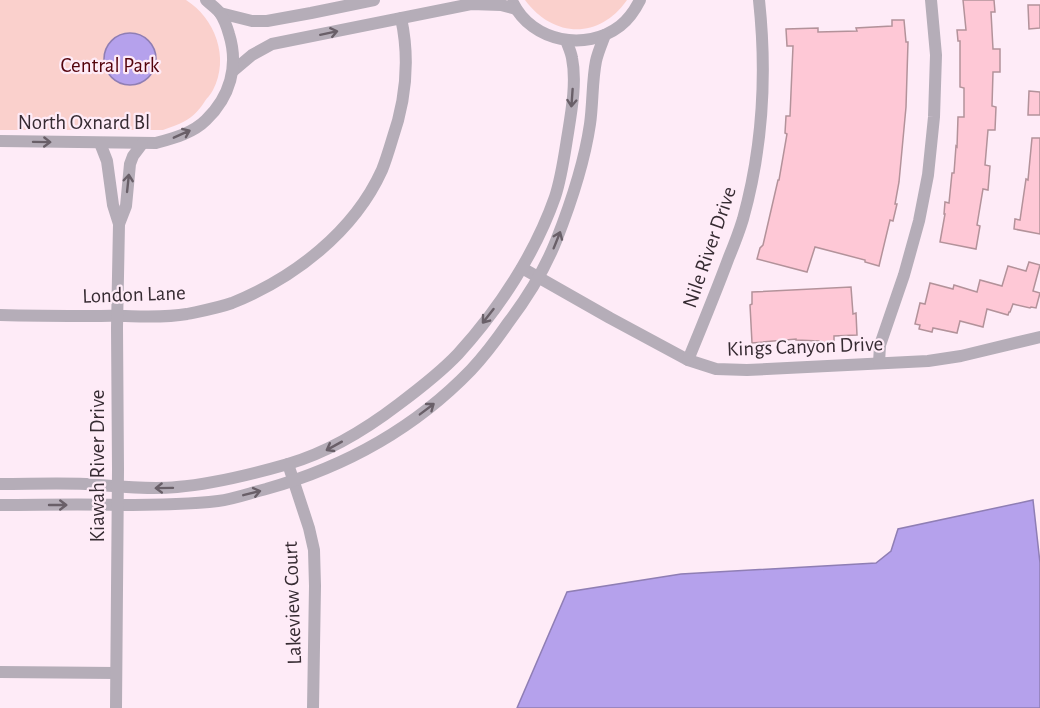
<svg xmlns="http://www.w3.org/2000/svg" width="1040" height="708" viewBox="0 0 1040 708" font-family="'Alegreya Sans',sans-serif">
	<style>
		.green { fill: #fad0cc }
		.water { fill: #b5a1ec; stroke: #8f7eb4; stroke-width: 1.5 }
		.building { fill: #fec8d6; stroke: #b3929a; stroke-width: 1.5 }
		.lines { fill: none; stroke-linecap: round; stroke-linejoin: round }
		.street { stroke: #b5adb8; stroke-width: 12 }
		.oneway { stroke: #695f68 }
		.labels { text-anchor: middle; stroke-width: 4.5; stroke-linejoin: round; paint-order: stroke }
		.park-label { font-size: 21px; fill: #54040d; stroke: #feebf7 }
		.street-label { font-size: 21px; fill: #362b32; stroke: #feebf7 }
	</style>
	<rect width="100%" height="100%" fill="#feebf7"/>
	<!-- green -->
	<g class="green">
		<path d="M0,0H186C215,18 230,58 213,90C211,94 207,98 205,101C200,109 193,117 185,121C178,125 170,127 163,130H0Z"/>
		<path d="M525,0H627C599,40 553,38 525,0Z"/>
	</g>
	<!-- water -->
	<g class="water">
		<circle cx="130" cy="59" r="26"/>
		<polygon points="1033,500 1040,563 1040,708 517,708 567,592 681,574 876,563 891,551 898,529"/>
	</g>
	<!-- building -->
	<g class="building">
		<polygon points="963,0 994,0 995,12 991,12 993,49 1000,49 1000,72 993,72 992,106 996,107 995,130 988,130 985,165 990,166 988,190 983,189 977,225 980,226 976,249 940,242 945,214 944,214 945,202 949,203 952,173 954,173 956,146 957,147 958,117 964,117 964,88 960,87 960,41 958,41 957,30 966,30"/>
		<polygon points="1028,5 1040,5 1040,28 1029,29"/>
		<polygon points="892,20 904,20 906,42 908,42 906,107 899,182 895,204 897,204 893,221 890,220 879,266 865,262 865,260 815,247 807,272 757,259 760,248 763,245 778,180 779,180 787,134 785,133 786,116 790,116 793,46 787,46 786,29 818,28 818,32 857,31 856,28 892,26"/>
		<polygon points="1029,91 1040,92 1040,115 1028,115"/>
		<polygon points="1032,138 1040,138 1040,234 1014,229 1015,219 1020,220 1026,179 1028,180"/>
		<polygon points="1029,262 1040,265 1033,291 1040,293 1036,308 1031,307 1030,308 1013,304 1010,312 1009,312 1008,315 987,309 983,327 960,321 957,333 933,328 932,332 919,329 920,325 915,324 920,303 925,304 930,283 953,289 954,285 977,292 980,280 1002,286 1008,266 1026,271"/>
		<polygon points="851,287 853,314 856,313 857,335 834,336 834,342 819,343 819,341 796,340 796,339 752,343 750,305 752,304 752,292"/>
	</g>
	<g class="lines">
		<!-- street -->
		<g class="street">
			<path d="M513,3C532,42 586,52 620,26C629,19 635,10 640,0"/>
			<polyline points="220,13 252,21 267,21 311,13 374,0"/>
			<polyline points="233,71 252,55 272,44 471,4 501,5 516,9"/>
			<path d="M0,141L156,143C174,138 193,133 206,120C230,97 239,66 229,34C227,27 224,19 220,13C216,8 210,4 206,0"/>
			<polyline points="100,143 107,161 113,205 119,224"/>
			<polyline points="522,268 610,318 688,360 716,369 747,370 928,361 961,356 1040,337"/>
			<path d="M0,315C33,316 67,316 101,316C129,315 159,319 187,314C201,311 218,308 232,303C294,278 354,232 382,170C386,160 389,150 392,140C406,100 410,59 401,18"/>
			<path d="M688,360C702,326 716,292 729,257C734,245 739,232 743,219C763,147 767,74 759,0"/>
			<polyline points="879,363 880,345 904,275 919,221 928,175 934,117 936,55 931,0"/>
			<polyline points="288,464 309,528 314,550 315,586 313,708"/>
			<path d="M0,484C29,484 58,483 86,484C116,486 147,490 177,487C213,484 253,474 288,464C329,452 365,430 399,404C419,389 440,373 458,354C499,309 535,254 555,197C561,179 564,158 567,139C571,114 577,83 572,58C571,52 568,46 566,40"/>
			<path d="M0,505C39,505 79,504 118,505C151,505 185,505 218,501C234,499 250,493 266,489C345,467 415,428 471,370C485,355 497,339 508,323C527,298 544,271 556,241C571,203 584,165 590,124C593,103 592,81 596,61C598,52 602,43 605,35"/>
			<polyline points="0,672 116,673"/>
			<polyline points="116,708 118,470 117,328 119,224 126,206 130,164 133,156 142,144"/>
		</g>
	</g>
	<!-- one-way arrows -->
	<defs><path id="oneway-shaft" d="M-6 0H5M1.5-3L5.5 0L1.5 3" fill="none" stroke-width="1.6" stroke-linecap="round" stroke-linejoin="round" transform="scale(1.5)"/></defs>
	<g class="oneway">
		<use href="#oneway-shaft" transform="translate(329 33) rotate(-12)"/>
		<use href="#oneway-shaft" transform="translate(572 98) rotate(94)"/>
		<use href="#oneway-shaft" transform="translate(182 134) rotate(-24)"/>
		<use href="#oneway-shaft" transform="translate(42 142) rotate(1)"/>
		<use href="#oneway-shaft" transform="translate(128 183) rotate(-84)"/>
		<use href="#oneway-shaft" transform="translate(557 240) rotate(-68)"/>
		<use href="#oneway-shaft" transform="translate(488 316) rotate(128)"/>
		<use href="#oneway-shaft" transform="translate(427 409) rotate(-37)"/>
		<use href="#oneway-shaft" transform="translate(334 446) rotate(151)"/>
		<use href="#oneway-shaft" transform="translate(164 488) rotate(179)"/>
		<use href="#oneway-shaft" transform="translate(252 493) rotate(-14)"/>
		<use href="#oneway-shaft" transform="translate(58 505)"/>
	</g>
	<g class="labels">
		<!-- park labels -->
		<g class="park-label">
			<text x="110" y="72">Central Park</text>
		</g>
		<!-- street labels -->
		<g class="street-label">
			<text x="84" y="129">North Oxnard Bl</text>
			<text transform="translate(709 247) rotate(-71)" y="7">Nile River Drive</text>
			<text transform="translate(134 294) rotate(-2)" y="7">London Lane</text>
			<text transform="translate(805 346) rotate(-2)" y="7">Kings Canyon Drive</text>
			<text transform="translate(97 466) rotate(-90)" y="7">Kiawah River Drive</text>
			<text transform="translate(292 603) rotate(-92)" y="7">Lakeview Court</text>
		</g>
	</g>
</svg>
